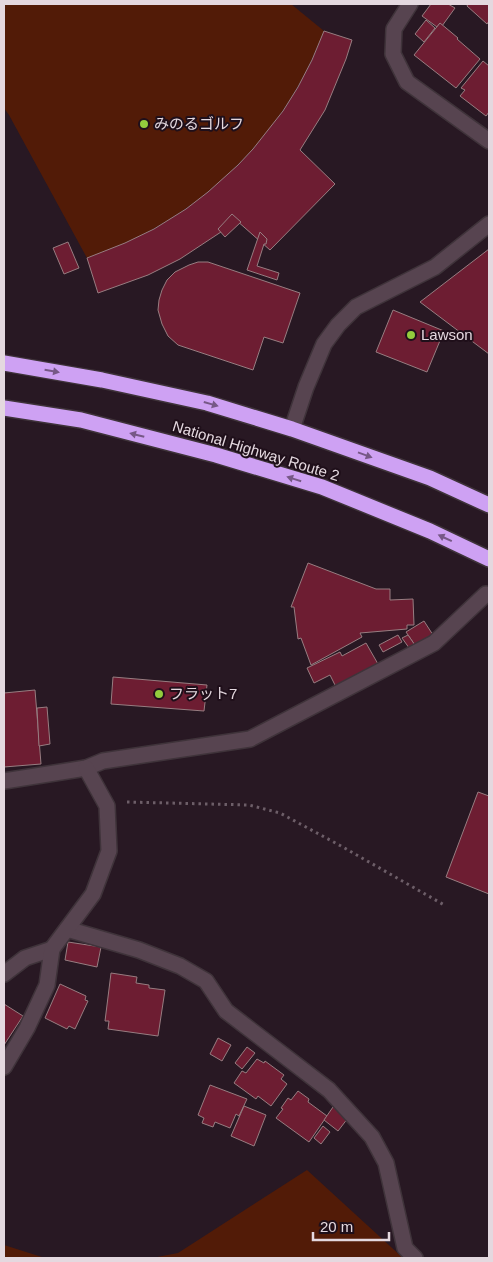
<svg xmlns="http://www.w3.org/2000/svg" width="493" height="1262" viewBox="0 0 493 1262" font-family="Helvetica,'Noto Sans JP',sans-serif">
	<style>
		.green { fill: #521b07 }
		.building { fill: #6d1d32; stroke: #977d81 }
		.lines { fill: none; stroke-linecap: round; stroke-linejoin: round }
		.street-casing { stroke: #3f333a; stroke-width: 18 }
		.highway-casing { stroke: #3f333a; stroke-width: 18 }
		.path { stroke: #6d5e68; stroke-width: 3; stroke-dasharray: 2.5 4; stroke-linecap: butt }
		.street { stroke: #574450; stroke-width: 15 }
		.highway { stroke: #cea1f3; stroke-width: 15 }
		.oneway { fill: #765886 }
		.poi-dot { fill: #93cc3d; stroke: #1f0f1a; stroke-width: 2 }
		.labels { text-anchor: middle; stroke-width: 4; stroke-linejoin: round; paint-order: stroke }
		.poi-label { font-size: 15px; fill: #e4d8df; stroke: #1f0f1a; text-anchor: start }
		.street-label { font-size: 15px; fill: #e4d8df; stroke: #1f0f1a }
	</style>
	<rect width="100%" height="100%" fill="#281823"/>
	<!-- green -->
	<g class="green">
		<path d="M4,4H291L324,31C316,50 308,69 298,86C264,145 213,196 153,229C132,241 110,250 87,258L9,115L4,108Z"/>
		<polygon points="307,1170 403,1258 152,1258 178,1253"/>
		<polygon points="4,1245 45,1258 4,1258"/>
	</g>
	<!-- building -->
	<g class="building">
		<polygon points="431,4 448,4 455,8 442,26 440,23 437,27 422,16"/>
		<polygon points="468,4 489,4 489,21 487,24 467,6"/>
		<polygon points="426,20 435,28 424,42 415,34"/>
		<polygon points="440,23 458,38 457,39 480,59 456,88 414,55"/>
		<polygon points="324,31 352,40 346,59 325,110 300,150 335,184 270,250 236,220 224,230 180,259 148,275 98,293 87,258 125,243 154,229 186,209 208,192 238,165 253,149 283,111 298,87 312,60"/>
		<polygon points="483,61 489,66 489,112 486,116 460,96 465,90 461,88"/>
		<polygon points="232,214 241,222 225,237 218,229"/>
		<polygon points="260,232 267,239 266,244 264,244 257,266 279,273 277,280 247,270"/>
		<polygon points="68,242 79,268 64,274 53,248"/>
		<polygon points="489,249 489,354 420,302"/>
		<polygon points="198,262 208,262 300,293 283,343 264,337 253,370 178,345 168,336 162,324 158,310 159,300 162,290 167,280 175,272 189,265"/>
		<polygon points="393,310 444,331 427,372 376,352"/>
		<polygon points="308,563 376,589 390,589 390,600 413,599 414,625 407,625 407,629 360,633 362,637 311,665 301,638 298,639 294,607 291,607"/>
		<polygon points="424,621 433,635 417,648 406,632"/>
		<polygon points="398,635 402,642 383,652 379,645"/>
		<polygon points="408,635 417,648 412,652 402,638"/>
		<polygon points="366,643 378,664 338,691 330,675 314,683 307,668 340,652 342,656"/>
		<polygon points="113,677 207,685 204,711 111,704"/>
		<polygon points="35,690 41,764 4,767 4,693"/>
		<polygon points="47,707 50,744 39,746 37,708"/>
		<polygon points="478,792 489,796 489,894 446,877"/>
		<polygon points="68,942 101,947 97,967 65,960"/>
		<polygon points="111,973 137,977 136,983 149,985 149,988 165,990 158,1036 108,1029 109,1021 105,1021"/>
		<polygon points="60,984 86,996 85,1000 88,1001 75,1029 69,1026 67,1029 45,1018"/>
		<polygon points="4,1004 23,1016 4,1045"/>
		<polygon points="218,1038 231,1045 222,1061 210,1054"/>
		<polygon points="247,1047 255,1053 242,1069 235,1063"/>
		<polygon points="257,1059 264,1063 265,1061 284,1075 281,1079 287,1084 271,1106 258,1096 256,1099 234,1083 242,1071 246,1073"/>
		<polygon points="210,1085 247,1099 239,1116 236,1114 230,1128 215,1122 213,1127 202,1123 204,1118 198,1115"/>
		<polygon points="298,1091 309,1099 308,1102 327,1116 309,1142 276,1118 283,1109 281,1108 288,1098 291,1100"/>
		<polygon points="244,1106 266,1115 254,1146 231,1136"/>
		<polygon points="333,1107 348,1118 338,1131 324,1120"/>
		<polygon points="323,1126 330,1132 321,1144 314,1138"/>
	</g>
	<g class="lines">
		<!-- street casing -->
		<g class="street-casing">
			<g id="street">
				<polyline points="410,4 394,29 393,54 407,82 489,141"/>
				<polyline points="292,429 306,387 324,344 338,325 356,307 435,267 489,224"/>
				<polyline points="4,781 86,768 103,761 250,739 434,643 486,594"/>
				<polyline points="67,929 139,950 180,966 206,981 226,1011 329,1090 372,1137 386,1163 405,1248 415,1258"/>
				<polyline points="4,974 25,958 52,949"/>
				<polyline points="4,1067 27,1028 47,985 52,949 93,894 109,851 107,806 86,768"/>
			</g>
		</g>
		<!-- highway casing -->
		<g class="highway-casing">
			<g id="highway">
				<polyline points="4,363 102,380 207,403 292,429 430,478 489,505"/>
				<polyline points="4,408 81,420 216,455 322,487 430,531 489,559"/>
			</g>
		</g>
		<!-- path -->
		<polyline class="path" points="127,802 249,805 280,813 341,846 446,906"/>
		<!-- street -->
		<use href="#street" class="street"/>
		<!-- highway -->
		<use href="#highway" class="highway"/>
	</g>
	<!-- one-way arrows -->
	<defs><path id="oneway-solid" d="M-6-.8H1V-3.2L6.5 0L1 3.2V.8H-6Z" transform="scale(1.25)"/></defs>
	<g class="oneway">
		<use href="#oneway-solid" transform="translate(52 371) rotate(10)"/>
		<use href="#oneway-solid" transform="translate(211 404) rotate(16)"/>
		<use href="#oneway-solid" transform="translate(137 435) rotate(-166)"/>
		<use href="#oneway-solid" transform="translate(365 455) rotate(20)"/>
		<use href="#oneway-solid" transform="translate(294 479) rotate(-163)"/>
		<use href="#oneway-solid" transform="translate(445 538) rotate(-155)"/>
	</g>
	<!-- markers -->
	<g class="poi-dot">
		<circle cx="144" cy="124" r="5"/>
		<circle cx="411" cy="335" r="5"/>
		<circle cx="159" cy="694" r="5"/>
	</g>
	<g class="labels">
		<!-- poi labels -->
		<g class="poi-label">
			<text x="154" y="129">みのるゴルフ</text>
			<text x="421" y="340">Lawson</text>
			<text x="169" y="699">フラット7</text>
		</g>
		<!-- street labels -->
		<g class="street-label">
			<text transform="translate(256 451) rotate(17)" y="5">National Highway Route 2</text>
		</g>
	</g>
	<!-- border -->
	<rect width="493" height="1262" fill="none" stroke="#e4d8df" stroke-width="10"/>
	<!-- scale -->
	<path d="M313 1232v8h76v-8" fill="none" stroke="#e4d8df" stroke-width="2.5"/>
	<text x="320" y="1232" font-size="15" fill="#e4d8df" stroke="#1f0f1a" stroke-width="4" paint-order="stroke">20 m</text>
</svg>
